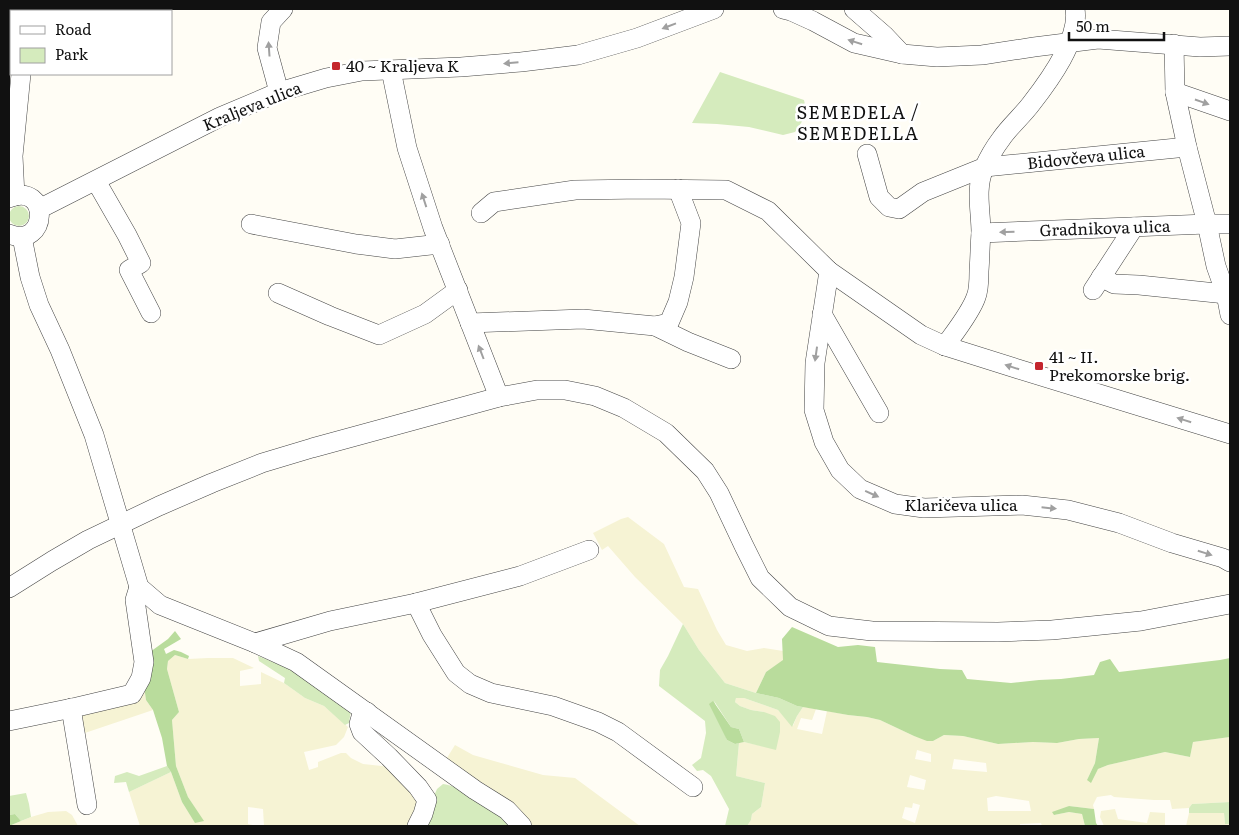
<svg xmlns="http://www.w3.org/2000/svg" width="1239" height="835" viewBox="0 0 1239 835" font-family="Literata,serif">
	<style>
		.farmland { fill: #f6f3d4; fill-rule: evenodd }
		.green { fill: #d5ebbd }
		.forest { fill: #b9dc9c }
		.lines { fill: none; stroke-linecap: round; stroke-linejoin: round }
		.minor-casing { stroke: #444; stroke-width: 20 }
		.minor { stroke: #fff; stroke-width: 19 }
		.oneway { fill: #a0a0a0 }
		.poi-dot { fill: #c4262e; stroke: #fff; stroke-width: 2 }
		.labels { text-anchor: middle; stroke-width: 5; stroke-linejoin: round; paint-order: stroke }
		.poi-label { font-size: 16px; fill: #111; stroke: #fff; text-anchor: start }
		.street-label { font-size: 16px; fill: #111; stroke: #fff }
		.neighbourhood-label { font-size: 18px; letter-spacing: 1px; fill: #111; stroke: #fff }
	</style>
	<rect width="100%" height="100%" fill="#fffdf5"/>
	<!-- farmland -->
	<g class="farmland">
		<polygon points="628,517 664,544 684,587 698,589 717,630 726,645 747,651 764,648 783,651 783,661 766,672 756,693 725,683 699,650 683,624 635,577 608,546 602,550 593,533 621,519"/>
		<polygon points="175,655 188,659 208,658 233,658 254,668 240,671 240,686 261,684 261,672 284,683 305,698 324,706 348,727 344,737 336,745 304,752 309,770 318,767 318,762 341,753 346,753 351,758 363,764 382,766 392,768 418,799 412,826 264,826 263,809 248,807 248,824 257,826 140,826 129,792 171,772 182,802 195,822 203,821 188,797 176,766 172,720 179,712 167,669 168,661"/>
		<polygon points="144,686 146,700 153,710 76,736 81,708"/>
		<path d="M736,697L744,698L778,710L793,726L797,716L803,707L816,709L812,720L801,718L797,729L822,734L827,711L848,715L867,717L880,720L914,736L933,741L944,735L963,736L998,744L1033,742L1057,743L1079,739L1099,738L1095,763L1087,780L1098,769L1108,765L1165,752L1190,757L1193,742L1230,737V802L1192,804L1189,808L1172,809L1170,800H1154L1114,797L1111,795L1097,797L1093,805L1094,809L1069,806L1054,815L1069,812L1082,814L1085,826H1042L1041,823L1020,824V826H747L751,820L752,814L761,807L765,783L736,776L739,743L744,742L776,749L764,712L751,710L740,706L735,702ZM917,750L931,754V762L915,759ZM954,759L986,763L987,772L952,769ZM910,775L926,780L924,790L907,787ZM996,796L1029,801L1031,811H988L987,798ZM913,803L920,805L915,823L902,818L905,807L912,808Z"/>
		<polygon points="455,745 473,755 543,775 575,778 640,826 533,826 524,816 489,787 445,761"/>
		<polygon points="1115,809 1118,819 1147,823 1150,812 1165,813 1165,826 1104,826 1100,817 1101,811"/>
		<polygon points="66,811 72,815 78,826 9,826 31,817 48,812"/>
		<polygon points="1189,813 1224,813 1225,824 1230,824 1230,826 1186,826"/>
	</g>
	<!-- green -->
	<g class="green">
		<polygon points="720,72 804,100 807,114 795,132 783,135 749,127 717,124 692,123"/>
		<circle cx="19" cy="216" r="10"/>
		<polygon points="683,624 699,650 725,683 756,693 779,698 797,706 803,707 797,716 792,727 778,710 744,698 736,698 735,702 740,706 751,710 764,712 775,716 780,722 780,732 776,750 744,742 739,729 731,727 714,701 727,740 735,744 739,743 736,776 765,783 761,807 752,814 751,820 747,826 725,826 729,809 711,776 703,770 697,771 692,765 701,758 706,733 705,721 659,686 660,670 668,656"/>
		<polygon points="258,656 305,675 351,710 349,723 345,725 324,706 305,698 284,683 285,678 259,661"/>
		<polygon points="167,766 171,772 129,792 126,782 114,783 115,776 127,772 139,776"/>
		<path d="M443,784C465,787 495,811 511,826H421L437,789Z"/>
		<polygon points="26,793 29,804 31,817 21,821 15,814 9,815 9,796"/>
		<polygon points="1230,802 1230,824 1225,824 1224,813 1189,813 1189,808 1192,804"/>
	</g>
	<!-- forest -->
	<g class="forest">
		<polygon points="792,627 838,647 858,645 875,647 877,662 940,669 962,670 967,679 1011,683 1039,680 1061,679 1094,675 1100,662 1110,659 1119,672 1220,660 1230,658 1230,737 1193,742 1190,757 1165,752 1108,765 1098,769 1091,783 1087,780 1095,763 1099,738 1079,739 1057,743 1033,742 998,744 963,736 944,735 933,741 927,741 914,736 880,720 867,717 848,715 797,706 779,698 756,693 766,672 783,660 782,639"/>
		<polygon points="175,631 181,639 164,649 166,654 174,650 181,652 189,656 188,659 175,655 168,661 167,669 179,712 172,720 176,766 188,797 204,821 195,823 182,802 171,772 167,766 162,738 153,710 146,700 144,686 150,652 168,639"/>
		<polygon points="713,701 731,727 739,729 744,742 735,744 727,740 709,704"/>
		<polygon points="1069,806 1094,809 1096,823 1098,826 1085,826 1082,814 1069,812 1054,815 1052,812"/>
		<polygon points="15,814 21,821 9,826 9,815"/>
	</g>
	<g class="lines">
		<!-- minor casing -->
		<g class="minor-casing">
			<g id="minor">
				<polyline points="783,9 791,11 813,21 854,43 902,54 937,57 982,55 1034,47 1098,39 1200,47 1230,46"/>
				<polyline points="854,9 885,36 902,54"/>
				<polyline points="26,11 26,9"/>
				<polyline points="1174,44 1175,92 1187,147 1207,224 1216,266 1226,294 1230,315"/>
				<polyline points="9,58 11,58"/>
				<polyline points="391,70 407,148 433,228 499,397"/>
				<polyline points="279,92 267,48 271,22 283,9"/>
				<polyline points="1175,92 1230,111"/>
				<polyline points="867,154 879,197 889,207 899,209 923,192 985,167 1187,147"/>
				<polyline points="96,181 127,235 141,263 129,270 151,313"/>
				<polyline points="15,196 13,156 21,74"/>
				<path d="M9,198C51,181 48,250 9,234"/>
				<polyline points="39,209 220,117 279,92 326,78 362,71 461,67 521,62 578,55 637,38 714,9"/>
				<polyline points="481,213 494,202 575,190 644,189 726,190 768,211 829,271 921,335 945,346 1018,369 1230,434"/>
				<polyline points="251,224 356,244 395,249 440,244"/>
				<polyline points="981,233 1207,224 1230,224"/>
				<polyline points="22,237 30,277 39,305 60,350 94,435 139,587 160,605 255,643 296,662 475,790 507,810 522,826"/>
				<polyline points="829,271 815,363 814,410 824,442 840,470 860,489 895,504 924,508 1022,505 1068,510 1119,523 1172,543 1223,558 1230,562"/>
				<polyline points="1101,277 1114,284 1139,285 1226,294"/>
				<polyline points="1093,290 1134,227"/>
				<polyline points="278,293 330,316 379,335 425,314 458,290"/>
				<polyline points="822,314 879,413"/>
				<polyline points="470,323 583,319 655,326 688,342 731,359"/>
				<polyline points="655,326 669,323 678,302 684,277 691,223 678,189"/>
				<path d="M945,346C955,332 971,312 976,297C979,290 979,279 979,271C980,258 980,245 981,233C981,211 975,189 984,168C988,159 995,147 1001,139C1010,126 1022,116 1031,104C1049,81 1080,39 1075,9"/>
				<polyline points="9,588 52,561 88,540 159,506 212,483 262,463 312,448 499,397 537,390 565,390 595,396 624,408 666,433 705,471 719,493 744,546 760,578 790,607 829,626 872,631 998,632 1052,630 1141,621 1230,604"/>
				<polyline points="416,603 432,635 456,673 470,684 491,693 553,706 598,722 618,732 693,787"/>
				<polyline points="255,643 330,621 416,603 520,576 589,550"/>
				<polyline points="71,708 87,805"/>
				<polyline points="367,712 361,717 359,724 362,732 389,757 418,787 427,800 423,814 417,826"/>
				<polyline points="9,721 77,707 132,694 141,678 144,662 135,600 139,587"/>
			</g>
		</g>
		<!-- minor -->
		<use href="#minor" class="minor"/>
	</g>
	<!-- one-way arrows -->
	<defs><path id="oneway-solid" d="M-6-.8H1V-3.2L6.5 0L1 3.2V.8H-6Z" transform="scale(1.25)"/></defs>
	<g class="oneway">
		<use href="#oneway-solid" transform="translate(669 26) rotate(159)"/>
		<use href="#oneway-solid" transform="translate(855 42) rotate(-162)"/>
		<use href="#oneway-solid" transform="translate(269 49) rotate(-94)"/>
		<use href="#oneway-solid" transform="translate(511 63) rotate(175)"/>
		<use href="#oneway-solid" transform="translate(1202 102) rotate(19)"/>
		<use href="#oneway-solid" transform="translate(424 200) rotate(-108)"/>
		<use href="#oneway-solid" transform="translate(1007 232) rotate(178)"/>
		<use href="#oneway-solid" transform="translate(481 352) rotate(-111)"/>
		<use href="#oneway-solid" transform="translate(816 354) rotate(98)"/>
		<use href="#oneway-solid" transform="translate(1012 367) rotate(-162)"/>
		<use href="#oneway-solid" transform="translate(1184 420) rotate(-163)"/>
		<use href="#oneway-solid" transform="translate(872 494) rotate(24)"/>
		<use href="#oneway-solid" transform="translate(1049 508) rotate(6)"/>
		<use href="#oneway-solid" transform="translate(1205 553) rotate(17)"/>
	</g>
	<!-- markers -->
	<g class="poi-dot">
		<rect x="331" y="61" width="10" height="10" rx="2.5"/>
		<rect x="1034" y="361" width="10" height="10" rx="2.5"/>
	</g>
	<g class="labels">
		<!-- poi labels -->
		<g class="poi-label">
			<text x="346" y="72">40 ~ Kraljeva K</text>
			<text x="1049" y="363">41 ~ II.<tspan x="1049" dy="18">Prekomorske brig.</tspan></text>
		</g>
		<!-- street labels -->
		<g class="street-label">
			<text transform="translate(252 106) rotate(-22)" y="6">Kraljeva ulica</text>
			<text transform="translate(1086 157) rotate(-6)" y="6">Bidovčeva ulica</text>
			<text transform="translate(1105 228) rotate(-2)" y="6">Gradnikova ulica</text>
			<text x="961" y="511">Klaričeva ulica</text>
		</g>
		<!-- neighbourhood labels -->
		<g class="neighbourhood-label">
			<text x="858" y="119">SEMEDELA /<tspan x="858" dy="21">SEMEDELLA</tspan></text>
		</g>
	</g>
	<!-- border -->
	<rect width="1239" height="835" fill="none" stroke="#111111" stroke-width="20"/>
	<!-- legend -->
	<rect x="10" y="10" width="162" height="65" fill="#ffffff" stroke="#a0a0a0"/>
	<rect x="20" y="26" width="25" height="8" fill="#ffffff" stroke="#a0a0a0"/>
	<text x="55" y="35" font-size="15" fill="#111111">Road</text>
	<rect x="20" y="48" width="25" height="15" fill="#d5ebbd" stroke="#a0a0a0"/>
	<text x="55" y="60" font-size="15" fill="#111111">Park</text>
	<!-- scale -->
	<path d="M1069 32v8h95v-8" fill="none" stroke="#111111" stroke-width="2.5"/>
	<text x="1076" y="32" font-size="15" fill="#111111" stroke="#ffffff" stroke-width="4" paint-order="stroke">50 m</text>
</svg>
